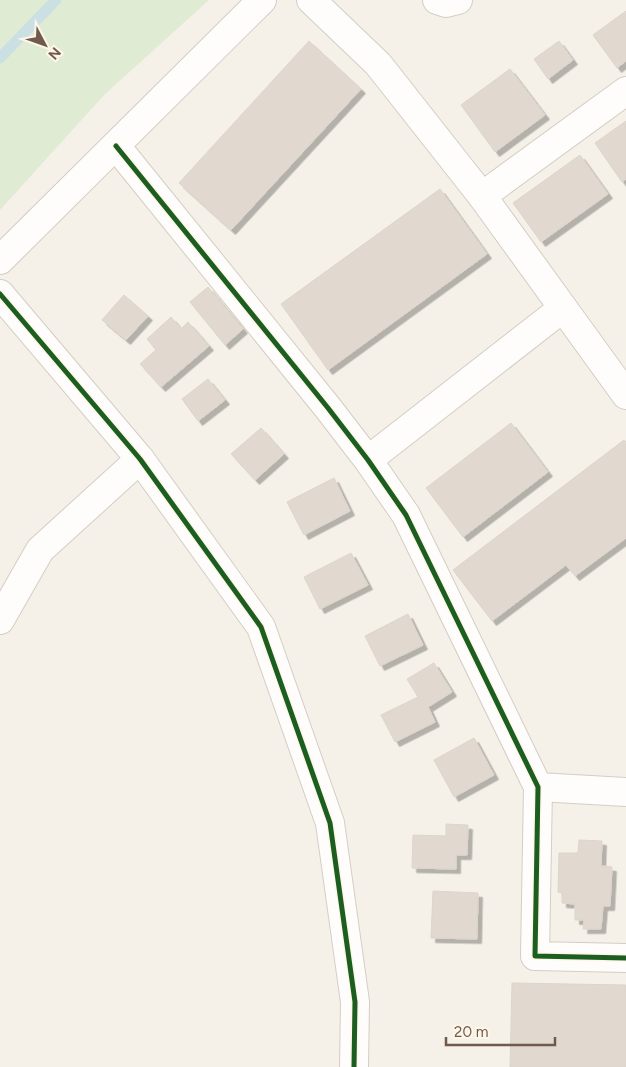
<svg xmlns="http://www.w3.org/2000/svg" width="626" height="1067" viewBox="0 0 626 1067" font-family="Figtree,sans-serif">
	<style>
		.green { fill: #e0ebd4 }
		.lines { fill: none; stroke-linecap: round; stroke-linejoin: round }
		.stream { stroke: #cbe0e3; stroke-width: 11 }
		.building { fill: #e1d9d0; stroke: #ddd4cb; filter: url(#shadow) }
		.street-casing { stroke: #d3cdc5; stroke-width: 30 }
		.secondary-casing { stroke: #d4cdc5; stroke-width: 30 }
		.street { stroke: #fefdfc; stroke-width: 28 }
		.secondary { stroke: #fefdfc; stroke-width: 28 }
		.cycleway-casing { stroke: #fdf6e9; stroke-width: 8 }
		.cycleway { stroke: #1b5e20; stroke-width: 5 }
	</style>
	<defs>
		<filter id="shadow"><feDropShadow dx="4.5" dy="4.5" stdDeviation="0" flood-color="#0004"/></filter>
	</defs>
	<rect width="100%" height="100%" fill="#f5f1e8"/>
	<!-- green -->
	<polygon class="green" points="0,0 209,0 105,94 0,210"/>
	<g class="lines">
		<!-- stream -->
		<polyline class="stream" points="0,58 56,0"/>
	</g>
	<!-- building -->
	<g class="building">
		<polygon points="626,11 626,61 617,68 593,35"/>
		<polygon points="309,41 361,89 231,230 179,183"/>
		<polygon points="559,41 573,60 548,79 534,59"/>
		<polygon points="510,69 545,115 495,152 461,105"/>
		<polygon points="626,121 626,179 622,182 595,143"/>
		<polygon points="580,155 608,194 541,242 513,203"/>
		<polygon points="440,189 487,254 328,370 281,304"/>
		<polygon points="208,287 243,329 225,345 190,302"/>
		<polygon points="124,295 148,316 126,340 102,320"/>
		<polygon points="171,317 181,329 188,322 209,346 161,387 140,364 156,350 147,339"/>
		<polygon points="208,379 225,400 198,421 182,399"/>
		<polygon points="511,423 548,472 463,537 426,488"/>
		<polygon points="261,428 284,454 255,480 231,454"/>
		<polygon points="624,440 626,442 626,538 575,576 566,565 492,621 453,570"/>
		<polygon points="334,478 350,511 304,535 287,502"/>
		<polygon points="351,553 368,585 320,609 304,577"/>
		<polygon points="408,614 423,645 380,666 365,636"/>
		<polygon points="434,663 452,692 428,707 435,722 395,742 381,715 418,697 407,679"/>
		<polygon points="474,738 494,775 454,797 434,760"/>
		<polygon points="446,824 468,825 467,855 456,855 456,869 412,868 413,835 446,836"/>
		<polygon points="579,840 602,841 601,866 612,867 610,906 603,906 601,929 583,929 584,920 575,920 575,904 562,903 562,893 558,892 559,853 578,853"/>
		<polygon points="433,891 478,893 477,939 431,938"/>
		<polygon points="512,983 626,985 626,1067 510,1067"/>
	</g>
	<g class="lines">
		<!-- street casing -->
		<g class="street-casing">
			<g id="street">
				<polyline points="311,0 378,64 482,196 626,395"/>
				<polyline points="437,0 446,3 458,0"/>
				<polyline points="116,146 328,408 368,460 406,515 538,787 535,956 626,958"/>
				<polyline points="482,196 626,91"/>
				<polyline points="0,260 262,0"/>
				<polyline points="368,460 563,308"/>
				<polyline points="0,620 40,550 140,459"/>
				<polyline points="538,787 626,792"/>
			</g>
		</g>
		<!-- secondary casing -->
		<g class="secondary-casing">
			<polyline id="secondary" points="0,294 140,459 261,627 330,823 355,1002 354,1067"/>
		</g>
		<!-- street -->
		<use href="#street" class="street"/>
		<!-- secondary -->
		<use href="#secondary" class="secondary"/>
		<!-- cycleway casing -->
		<g class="cycleway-casing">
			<g id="cycleway">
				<polyline points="116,146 328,408 368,460 406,515 538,787 535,956 626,958"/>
				<polyline points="0,294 140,459 261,627 330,823 355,1002 354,1067"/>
			</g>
		</g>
		<!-- cycleway -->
		<use href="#cycleway" class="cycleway"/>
	</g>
	<!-- north arrow -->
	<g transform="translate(45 45) rotate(131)" stroke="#fdf6e9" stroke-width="4" paint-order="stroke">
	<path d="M0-4L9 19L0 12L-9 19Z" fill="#705a4b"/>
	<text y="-8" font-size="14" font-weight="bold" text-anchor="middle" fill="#705a4b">N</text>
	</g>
	<!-- scale -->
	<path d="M446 1037v8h109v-8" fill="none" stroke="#705a4b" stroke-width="2.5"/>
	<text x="454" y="1037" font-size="15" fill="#705a4b" stroke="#fdf6e9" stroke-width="4" paint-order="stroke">20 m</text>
</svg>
